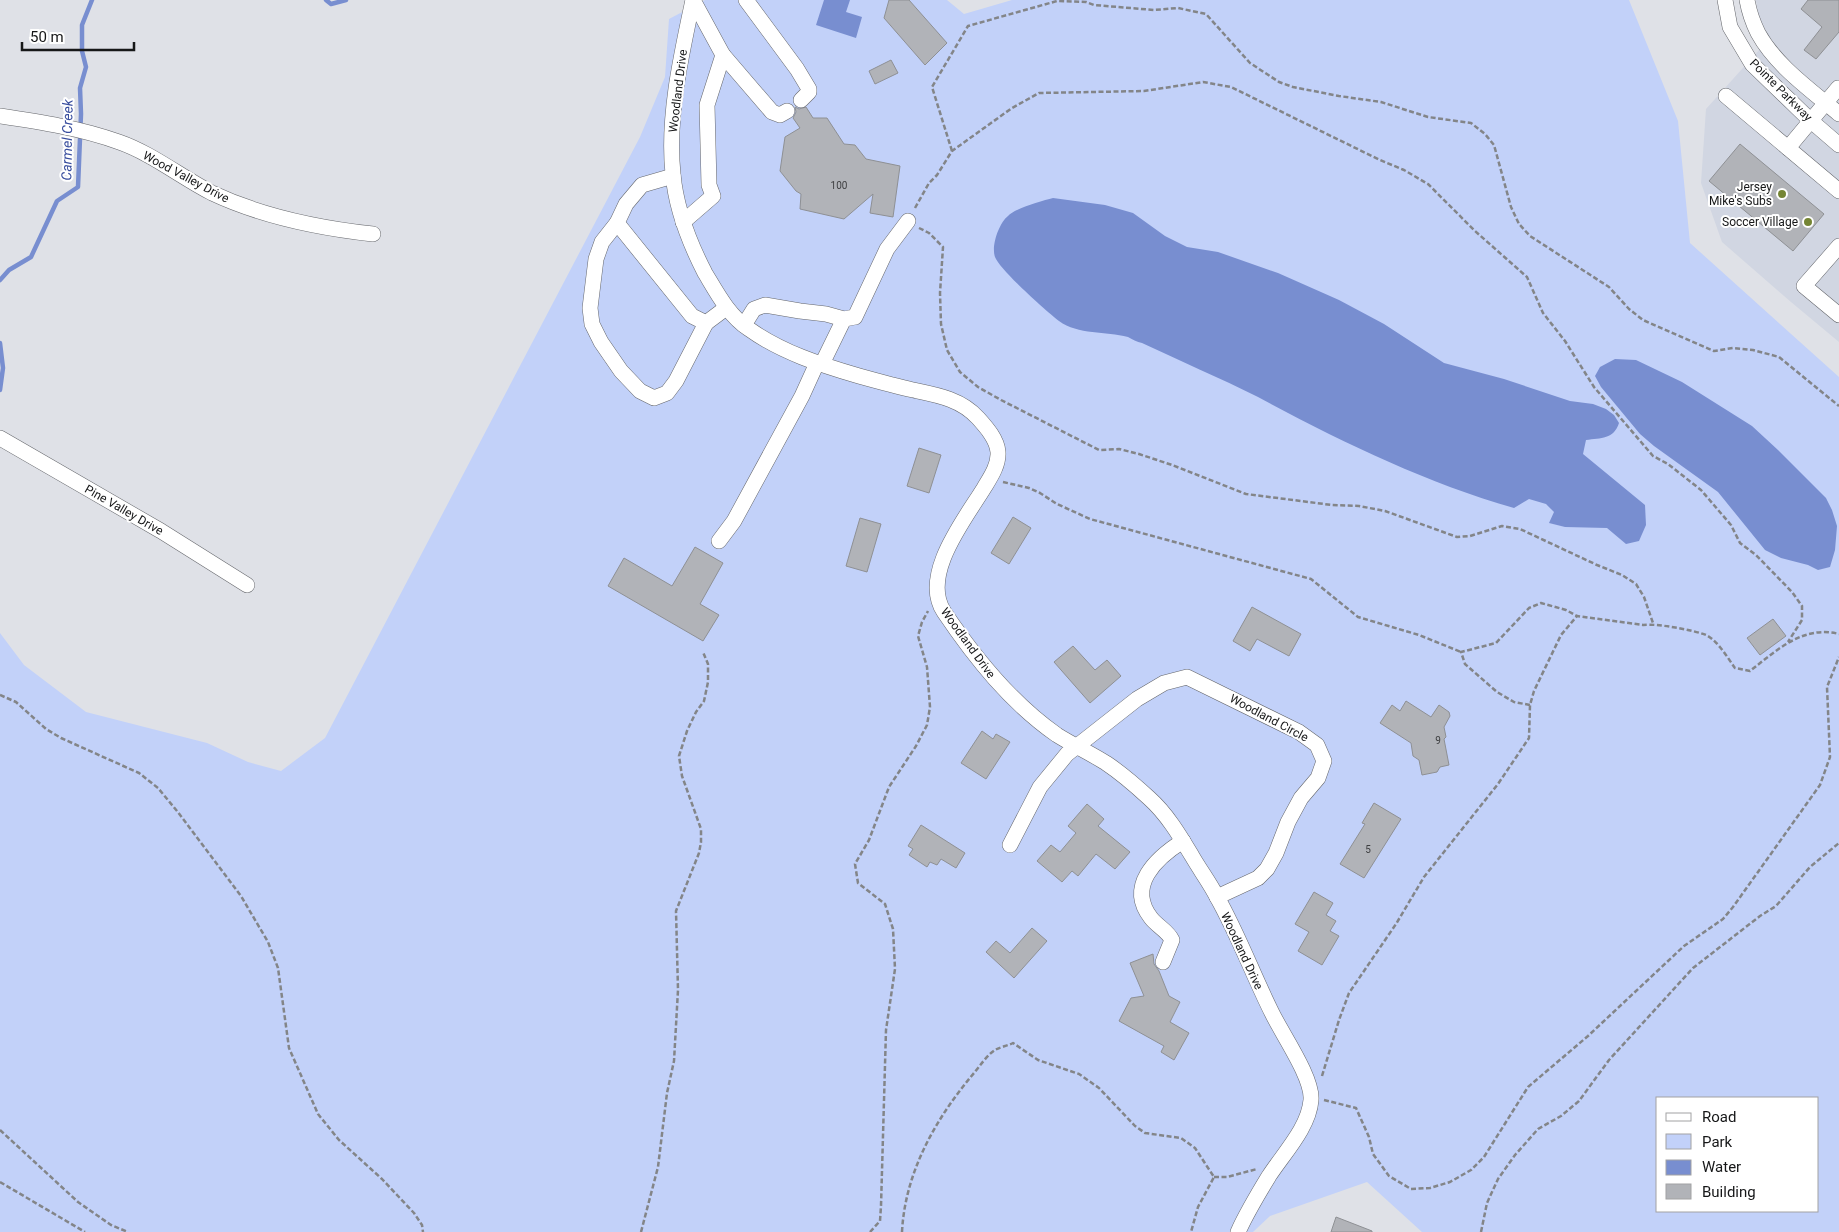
<svg xmlns="http://www.w3.org/2000/svg" width="1839" height="1232" viewBox="0 0 1839 1232" font-family="Roboto,sans-serif">
	<style>
		.built { fill: #d1d6e2 }
		.green { fill: #c2d1f9; fill-rule: evenodd }
		.water { fill: #788ed0 }
		.lines { fill: none; stroke-linecap: round; stroke-linejoin: round }
		.stream { stroke: #788ed0; stroke-width: 4.5 }
		.building { fill: #b1b3b8; stroke: #8e9094 }
		.minor-casing { stroke: #65676c; stroke-width: 16 }
		.path { stroke: #838588; stroke-width: 2.5; stroke-dasharray: 5 2.5; stroke-linecap: butt }
		.minor { stroke: #fff; stroke-width: 15 }
		.poi-dot { fill: #758534; stroke: #fff; stroke-width: 2 }
		.labels { text-anchor: middle; stroke-width: 4; stroke-linejoin: round; paint-order: stroke }
		.number-label { font-size: 10px; fill: #3d3e40 }
		.street-label { font-size: 12px; fill: #161718; stroke: #fff }
		.poi-label { font-size: 12px; fill: #161718; stroke: #fff; text-anchor: end }
		.water-label { font-size: 14px; font-style: italic; fill: #394e9e; stroke: #fff }
	</style>
	<rect width="100%" height="100%" fill="#dfe1e7"/>
	<!-- built -->
	<polygon class="built" points="1756,0 1839,0 1839,342 1791,302 1722,242 1701,183 1706,109 1769,39 1758,14"/>
	<!-- green -->
	<path class="green" d="M705,0H947L964,14L1012,0H1629L1678,121L1690,243L1839,377V1232H1422L1367,1182L1270,1216L1253,1232H0V633L24,665L86,712L207,743L248,762L281,771L325,738L640,137L665,77L669,19ZM1658,1098H1818V1211H1658Z"/>
	<!-- water -->
	<g class="water">
		<polygon points="824,0 850,0 846,12 862,17 856,38 816,25"/>
		<path d="M1053,198L1105,205L1133,213L1165,236L1187,247L1218,252L1278,273L1339,300L1384,324L1444,363L1504,379L1570,401L1593,404L1606,409L1614,415L1619,423C1614,439 1601,438 1586,440L1583,454L1645,505L1646,525L1639,541L1626,544L1607,528L1565,527L1549,523L1554,512L1546,504L1529,499L1514,508C1424,482 1340,441 1258,397C1220,378 1180,361 1142,343C1137,342 1132,339 1128,337C1106,331 1078,335 1059,321C1046,311 1000,270 995,257C991,246 999,223 1008,216C1015,208 1042,201 1053,198Z"/>
		<polygon points="1615,359 1636,360 1682,382 1752,426 1778,450 1826,498 1832,510 1837,526 1835,550 1830,567 1818,570 1808,565 1781,558 1765,550 1718,492 1654,446 1640,434 1601,387 1595,376 1600,367"/>
	</g>
	<g class="lines">
		<!-- stream -->
		<g class="stream">
			<polyline points="326,0 331,4 346,0"/>
			<polyline points="0,280 9,270 31,257 57,201 78,187 81,114 80,88 86,67 82,51 82,25 92,0"/>
			<polyline points="0,343 3,368 0,390"/>
		</g>
	</g>
	<!-- building -->
	<g class="building">
		<polygon points="889,0 909,0 947,43 925,65 884,18"/>
		<polygon points="1808,0 1839,0 1839,32 1816,59 1804,50 1822,27 1801,9"/>
		<polygon points="891,60 898,73 875,84 869,71"/>
		<polygon points="795,107 799,109 806,107 813,118 827,118 844,144 855,145 866,159 900,166 893,217 870,213 873,194 844,219 800,209 801,194 796,191 780,171 785,137 800,128 793,118 796,112"/>
		<polygon points="1740,144 1824,214 1793,251 1709,181"/>
		<polygon points="919,448 941,455 929,493 907,486"/>
		<polygon points="1013,517 1031,528 1009,564 991,553"/>
		<polygon points="860,518 881,524 867,572 846,566"/>
		<polygon points="695,547 723,563 700,604 719,615 703,641 608,586 624,558 672,586"/>
		<polygon points="1252,607 1301,634 1289,656 1257,639 1250,651 1233,641"/>
		<polygon points="1773,619 1786,636 1760,655 1747,638"/>
		<polygon points="1073,646 1095,670 1107,660 1121,676 1090,703 1054,662"/>
		<polygon points="1406,701 1431,717 1439,705 1449,712 1450,716 1444,727 1446,737 1444,739 1449,765 1440,767 1437,772 1422,775 1419,760 1413,756 1411,743 1380,723 1392,705 1400,711"/>
		<polygon points="982,731 993,739 996,734 1010,742 986,779 961,763"/>
		<polygon points="1374,803 1401,819 1364,878 1340,864 1365,824 1362,823"/>
		<polygon points="1087,804 1104,819 1098,826 1130,852 1115,869 1096,854 1078,876 1072,871 1062,882 1037,861 1051,845 1060,852 1076,833 1068,826"/>
		<polygon points="921,825 965,853 956,868 941,859 937,865 930,862 927,867 909,855 913,849 908,846"/>
		<polygon points="1314,892 1333,903 1326,915 1336,921 1330,931 1339,936 1322,965 1298,951 1309,932 1295,924"/>
		<polygon points="1032,928 1047,941 1014,978 986,952 996,941 1010,953"/>
		<polygon points="1153,954 1154,964 1159,971 1169,996 1180,1002 1170,1022 1189,1033 1174,1060 1161,1052 1164,1046 1119,1021 1131,998 1144,996 1130,963"/>
		<polygon points="1336,1217 1372,1231 1372,1232 1331,1232"/>
	</g>
	<g class="lines">
		<!-- minor casing -->
		<g class="minor-casing">
			<g id="minor">
				<path d="M693,0C681,56 667,118 673,174C676,209 689,242 705,273C717,293 729,316 749,329C781,352 821,365 859,376C877,381 895,386 913,390C937,395 961,399 978,418C986,427 997,439 998,452C999,465 990,478 984,488C965,519 920,575 944,612C975,658 1011,703 1057,735C1073,745 1090,753 1106,763C1121,773 1136,786 1149,798C1167,814 1180,836 1192,856C1200,870 1210,883 1217,897C1238,934 1253,975 1272,1013C1282,1034 1313,1078 1311,1100C1309,1127 1284,1153 1269,1176C1258,1194 1247,1212 1238,1232"/>
				<polyline points="746,0 797,69 809,89 809,92 801,100"/>
				<polyline points="1725,0 1730,27 1752,64 1810,120 1839,145"/>
				<path d="M1747,0C1749,11 1753,23 1758,33C1776,66 1811,90 1839,114"/>
				<polyline points="723,55 772,112 780,115 787,111"/>
				<polyline points="1726,96 1839,191"/>
				<path d="M0,116C40,122 80,128 119,142C151,153 181,177 212,193C263,217 318,228 373,234"/>
				<polyline points="1788,148 1838,88"/>
				<polyline points="673,176 642,185 626,204 617,223 692,316 706,323 726,308"/>
				<polyline points="683,222 713,196 709,185 707,105 723,55 693,0"/>
				<polyline points="617,223 602,242 596,259 590,308 592,324 601,342 621,371 640,391 654,398 667,393 676,381 706,323"/>
				<polyline points="1839,246 1804,286 1839,315"/>
				<polyline points="744,325 754,309 765,305 800,311 826,314 844,319 855,317 887,249 908,221"/>
				<polyline points="822,364 844,319"/>
				<polyline points="0,438 161,531 247,585"/>
				<polyline points="719,541 734,521 802,396 817,363"/>
				<polyline points="1010,845 1040,787 1067,754 1137,699 1164,683 1187,677 1299,732 1317,745 1324,761 1318,778 1301,798 1288,822 1276,853 1267,869 1258,878 1217,897"/>
				<path d="M1163,962L1172,940C1168,931 1157,926 1151,918C1126,886 1156,858 1183,841"/>
			</g>
		</g>
		<!-- path -->
		<g class="path">
			<polyline points="952,151 932,87 968,26 1057,1 1086,2 1094,5 1154,10 1178,8 1206,14 1250,63 1279,82 1293,87 1339,96 1381,102 1428,117 1471,123 1485,134 1494,145 1511,207 1519,224 1530,236 1609,287 1629,309 1643,320 1714,351 1733,348 1753,350 1779,357 1839,406"/>
			<polyline points="915,208 929,183 937,175 952,151 1012,108 1039,93 1144,91 1203,82 1231,87 1380,160 1404,170 1428,184 1475,231 1527,277 1543,313 1565,341 1594,387 1653,456 1668,464 1701,490 1731,525 1740,543 1756,555 1792,592 1802,606 1802,620 1788,642"/>
			<polyline points="919,228 929,233 943,247 940,293 941,324 947,350 960,372 978,387 1001,400 1099,450 1119,449 1139,454 1172,465 1246,494 1332,505 1359,506 1385,511 1457,537 1470,536 1502,526 1520,529 1597,565 1622,575 1636,584 1644,597 1653,623"/>
			<polyline points="1003,482 1029,488 1040,493 1057,504 1090,519 1311,579 1358,617 1419,635 1461,652"/>
			<polyline points="0,695 16,702 46,729 61,738 139,773 158,788 177,811 241,896 268,942 278,968 289,1048 318,1114 339,1140 382,1179 414,1213 422,1225 423,1232"/>
			<polyline points="1530,705 1514,702 1497,692 1465,664 1461,652 1496,643 1529,608 1541,603 1566,610 1577,616"/>
			<path d="M1322,1076L1339,1020L1349,993L1396,924L1424,877L1498,784L1529,738L1530,705L1534,691L1561,635L1577,616L1643,625C1655,623 1694,630 1706,635C1718,641 1727,657 1735,668L1750,671C1777,650 1803,625 1839,634"/>
			<polyline points="1324,1100 1356,1108 1369,1137 1373,1154 1389,1176 1411,1189 1430,1188 1450,1182 1471,1170 1484,1157 1528,1087 1588,1036 1684,946 1723,919 1733,907 1820,785 1830,757 1827,687 1839,657"/>
			<polyline points="0,1130 78,1202 111,1225 128,1232"/>
			<polyline points="1214,1177 1227,1177 1257,1169"/>
			<polyline points="0,1182 85,1232"/>
			<polyline points="641,1232 658,1167 667,1093 674,1061 678,990 676,911 699,853 701,842 701,829 682,776 679,756 687,731 696,712 704,701 708,682 708,664 703,652"/>
			<polyline points="870,1232 880,1221 881,1206 886,1030 895,969 893,929 885,904 858,883 855,864 869,840 889,787 916,746 927,725 930,707 927,667 918,636 922,622 928,611"/>
			<path d="M902,1232C905,1172 936,1118 974,1073C980,1066 987,1055 995,1050C1000,1047 1007,1046 1013,1043L1038,1060L1079,1074L1099,1088L1135,1126L1145,1133L1181,1138L1195,1148L1214,1177L1198,1207L1191,1232"/>
			<polyline points="1481,1232 1487,1203 1498,1179 1515,1155 1538,1129 1561,1116 1579,1101 1609,1060 1693,968 1760,916 1776,906 1810,867 1839,843"/>
		</g>
		<!-- minor -->
		<use href="#minor" class="minor"/>
	</g>
	<!-- markers -->
	<g class="poi-dot">
		<circle cx="1782" cy="194" r="5"/>
		<circle cx="1808" cy="222" r="5"/>
	</g>
	<g class="labels">
		<!-- number labels -->
		<g class="number-label">
			<text x="839" y="189">100</text>
			<text x="1438" y="744">9</text>
			<text x="1368" y="853">5</text>
		</g>
		<!-- street labels -->
		<g class="street-label">
			<text transform="translate(1781 90) rotate(45)" y="4">Pointe Parkway</text>
			<text transform="translate(678 91) rotate(-83)" y="4">Woodland Drive</text>
			<text transform="translate(186 177) rotate(28)" y="4">Wood Valley Drive</text>
			<text transform="translate(124 510) rotate(30)" y="4">Pine Valley Drive</text>
			<text transform="translate(968 643) rotate(54)" y="4">Woodland Drive</text>
			<text transform="translate(1269 718) rotate(28)" y="4">Woodland Circle</text>
			<text transform="translate(1242 951) rotate(65)" y="4">Woodland Drive</text>
		</g>
		<!-- poi labels -->
		<g class="poi-label">
			<text x="1772" y="191">Jersey<tspan x="1772" dy="14">Mike's Subs</tspan></text>
			<text x="1798" y="226">Soccer Village</text>
		</g>
		<!-- water labels -->
		<g class="water-label">
			<text transform="translate(67 140) rotate(-89)" y="5">Carmel Creek</text>
		</g>
	</g>
	<!-- legend -->
	<rect x="1656" y="1097" width="162" height="115" fill="#ffffff" stroke="#a2a2a3"/>
	<rect x="1666" y="1113" width="25" height="8" fill="#ffffff" stroke="#a2a2a3"/>
	<text x="1702" y="1122" font-size="15" fill="#161718">Road</text>
	<rect x="1666" y="1134" width="25" height="15" fill="#c2d1f9" stroke="#a2a2a3"/>
	<text x="1702" y="1147" font-size="15" fill="#161718">Park</text>
	<rect x="1666" y="1160" width="25" height="15" fill="#788ed0" stroke="#a2a2a3"/>
	<text x="1702" y="1172" font-size="15" fill="#161718">Water</text>
	<rect x="1666" y="1184" width="25" height="15" fill="#b1b3b8" stroke="#a2a2a3"/>
	<text x="1702" y="1197" font-size="15" fill="#161718">Building</text>
	<!-- scale -->
	<path d="M22 42v8h112v-8" fill="none" stroke="#161718" stroke-width="2.5"/>
	<text x="30" y="42" font-size="15" fill="#161718" stroke="#ffffff" stroke-width="4" paint-order="stroke">50 m</text>
</svg>
